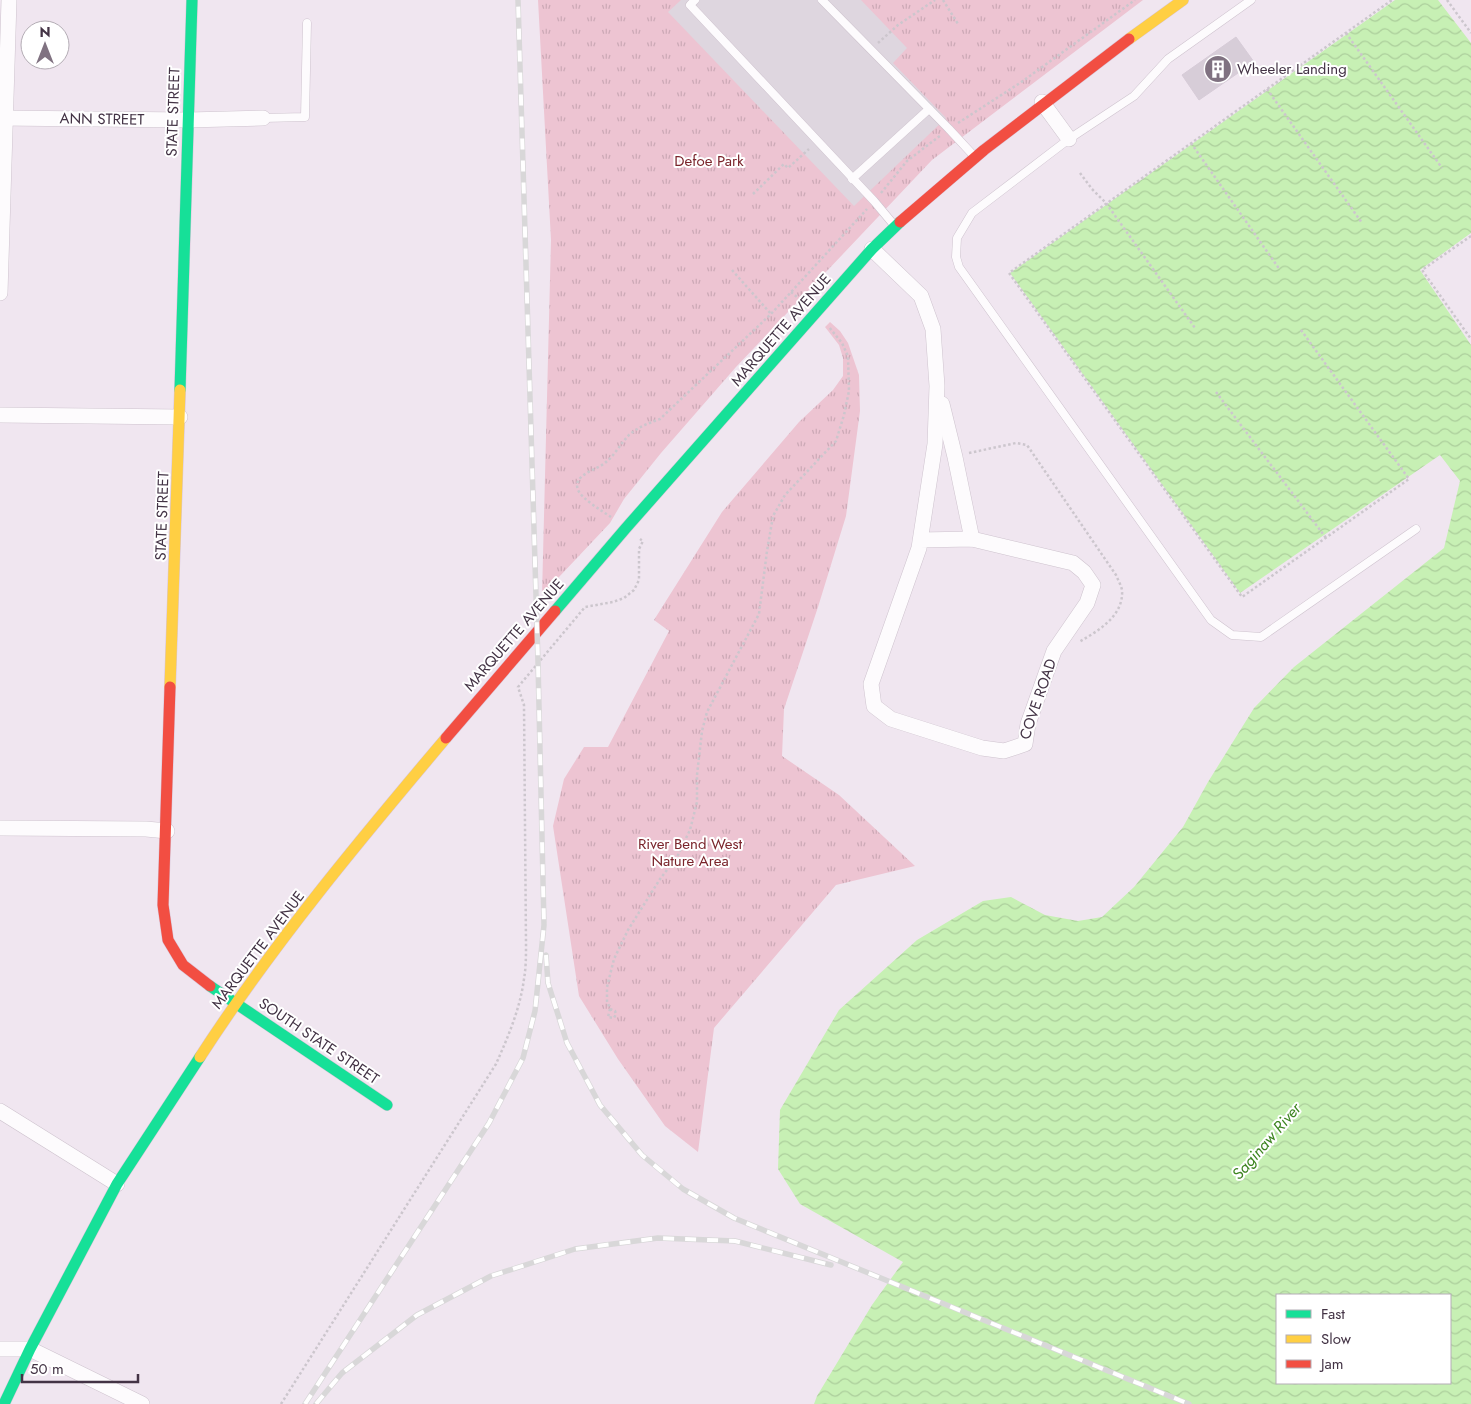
<svg xmlns="http://www.w3.org/2000/svg" width="1471" height="1404" viewBox="0 0 1471 1404" font-family="Jost,sans-serif">
	<style>
		.park { fill: url(#park-tufts) }
		.parking { fill: #ded6df }
		.water { fill: url(#water-waves); fill-rule: evenodd }
		.building { fill: #d7cdd8; stroke: #d7ccd8 }
		.lines { fill: none; stroke-linecap: round; stroke-linejoin: round }
		.lane-casing { stroke: #cec3ce; stroke-width: 9 }
		.street-casing { stroke: #cec3ce; stroke-width: 16 }
		.fast-casing { stroke: #d8c5d8; stroke-width: 12 }
		.slow-casing { stroke: #d8c5d8; stroke-width: 12 }
		.jam-casing { stroke: #d8c5d8; stroke-width: 12 }
		.path { stroke: #ccc6cd; stroke-width: 2.5; stroke-dasharray: 2.5 2.5; stroke-linecap: butt }
		.lane { stroke: #fdfbfd; stroke-width: 8 }
		.street { stroke: #fdfbfd; stroke-width: 15 }
		.fast { stroke: #16e098; stroke-width: 11 }
		.slow { stroke: #ffcf43; stroke-width: 11 }
		.jam { stroke: #f24e42; stroke-width: 11 }
		.rail-casing { stroke: #d8d7d8; stroke-width: 5.5 }
		.rail { stroke: #fff; stroke-width: 4; stroke-dasharray: 11; stroke-linecap: butt }
		.labels { text-anchor: middle; stroke-width: 4; stroke-linejoin: round; paint-order: stroke }
		.poi-label { font-size: 15px; fill: #433345; stroke: #fff; text-anchor: start }
		.street-label { font-size: 15px; fill: #433345; stroke: #fff }
		.park-label { font-size: 15px; fill: #7a242b; stroke: #fff }
		.water-label { font-size: 16px; font-style: italic; fill: #3d8520; stroke: #fff }
	</style>
	<defs>
		<pattern id="park-tufts" width="24" height="20" patternUnits="userSpaceOnUse" patternTransform="scale(1.25)"><rect width="24" height="20" fill="#edc4d2"/><path d="M3 7l-1-3M5 7V3M7 7l1-3M15 17l-1-3M17 17v-4M19 17l1-3" fill="none" stroke="#cca9b6"/></pattern>
		<pattern id="water-waves" width="16" height="10" patternUnits="userSpaceOnUse" patternTransform="scale(1.25)"><rect width="16" height="10" fill="#c7f0b4"/><path d="M0 5q4-4 8 0t8 0" fill="none" stroke="#acce9c"/></pattern>
	</defs>
	<rect width="100%" height="100%" fill="#f0e6f0"/>
	<!-- park -->
	<g class="park">
		<polygon points="538,0 1143,0 932,160 736,367 661,453 624,499 610,523 542,595 551,240"/>
		<polygon points="830,322 840,331 848,343 859,375 860,411 846,516 818,607 784,709 782,756 839,795 915,866 836,885 714,1028 698,1152 665,1126 618,1059 579,996 553,826 564,779 584,747 608,747 669,631 654,620 722,512 799,422 833,390 843,376 843,358 839,345 825,327"/>
	</g>
	<!-- parking -->
	<polygon class="parking" points="681,0 861,0 907,48 893,63 946,118 854,206 668,12"/>
	<!-- water -->
	<path class="water" d="M1395,0H1438L1471,43V233L1420,270L1471,345V1404H814L817,1396L872,1305L903,1262L800,1204L778,1169L780,1110L839,1010L917,940L983,901L1011,897L1045,915L1078,921L1102,917L1134,887L1183,827L1208,782L1254,708L1294,667L1444,548L1460,481L1440,455L1240,593L1010,273ZM1277,1295H1450V1383H1277Z"/>
	<!-- building -->
	<polygon class="building" points="1236,37 1254,62 1199,100 1182,75"/>
	<g class="lines">
		<!-- lane casing -->
		<g class="lane-casing">
			<g id="lane">
				<polyline points="695,0 690,5 874,201 894,225"/>
				<polyline points="822,0 949,129 974,156"/>
				<polyline points="1251,0 1168,59 1134,96 1069,139 972,213 957,238 956,257 959,267 1211,620 1232,635 1261,637 1416,529"/>
				<polyline points="263,118 305,117 307,23"/>
				<polyline points="852,179 929,109"/>
			</g>
		</g>
		<!-- street casing -->
		<g class="street-casing">
			<g id="street">
				<polyline points="1042,102 1069,139"/>
				<polyline points="0,118 188,120 263,118"/>
				<polyline points="872,249 921,296 933,329 937,386 935,444 919,548 871,684 874,706 891,719 982,748 1004,751 1025,744 1028,724 1054,651 1087,603 1093,585 1084,572 1073,563 972,539 920,540"/>
				<polyline points="0,293 9,0"/>
				<polyline points="942,404 955,457 972,539"/>
				<polyline points="0,415 180,417"/>
				<polyline points="0,828 146,829 167,831"/>
				<polyline points="0,1111 117,1184"/>
				<polyline points="0,1349 30,1349 142,1404"/>
			</g>
		</g>
		<!-- fast casing -->
		<g class="fast-casing">
			<g id="fast">
				<polyline points="180,390 192,0"/>
				<polyline points="555,611 626,528 872,249 900,222"/>
				<polyline points="210,986 387,1105"/>
				<polyline points="4,1404 30,1349 117,1184 200,1057"/>
			</g>
		</g>
		<!-- slow casing -->
		<g class="slow-casing">
			<g id="slow">
				<polyline points="1129,39 1183,0"/>
				<polyline points="170,687 180,390"/>
				<path d="M200,1057C273,944 359,841 446,738"/>
			</g>
		</g>
		<!-- jam casing -->
		<g class="jam-casing">
			<g id="jam">
				<polyline points="900,222 984,150 1129,39"/>
				<polyline points="170,687 163,905 168,940 183,965 210,986"/>
				<polyline points="446,738 555,611"/>
			</g>
		</g>
		<!-- path -->
		<g class="path">
			<polyline points="943,0 958,24"/>
			<polyline points="1447,0 1471,33"/>
			<polyline points="1346,33 1442,168"/>
			<polyline points="878,43 898,25 935,0"/>
			<polyline points="1267,89 1362,223"/>
			<polyline points="958,123 1020,83 1135,0"/>
			<polyline points="1191,143 1280,270"/>
			<polyline points="1080,173 1092,189 1106,203 1195,328"/>
			<polyline points="881,193 907,161 941,135"/>
			<polyline points="753,194 784,164 788,168 809,149"/>
			<polyline points="1471,236 1422,270 1471,339"/>
			<polyline points="732,270 771,314"/>
			<polyline points="791,292 803,302"/>
			<polyline points="1301,330 1409,479 1242,597 1009,273 1392,0"/>
			<polyline points="1216,392 1326,538"/>
			<path d="M969,453L1016,443L1027,445L1116,575C1118,580 1121,585 1122,590C1124,616 1098,631 1079,642"/>
			<path d="M611,517C602,511 582,499 578,490C572,474 598,470 606,462C615,455 621,443 629,435C638,427 649,423 660,419L771,314L867,209"/>
			<polyline points="610,1009 615,1011 616,1014 614,1018 608,1017 610,1009 607,1001 607,987 614,959 628,930 660,879 677,857 690,830 697,802 697,775 702,731 707,712 759,614 767,551 773,516 785,495 836,441 844,415 849,391 848,356 842,343 829,327"/>
			<path d="M281,1404L496,1064C508,1037 520,1009 524,979C526,968 526,956 526,944L524,705L518,687L585,607L613,602L624,598L634,590L639,580V549L643,541L640,539"/>
		</g>
		<!-- lane -->
		<use href="#lane" class="lane"/>
		<!-- street -->
		<use href="#street" class="street"/>
		<!-- fast -->
		<use href="#fast" class="fast"/>
		<!-- slow -->
		<use href="#slow" class="slow"/>
		<!-- jam -->
		<use href="#jam" class="jam"/>
		<!-- rail casing -->
		<g class="rail-casing">
			<g id="rail">
				<polyline points="546,955 548,983 567,1043 600,1105 642,1155 683,1189 734,1218 1189,1404"/>
				<polyline points="305,1404 489,1123 523,1058 535,1011 544,925 538,662 518,0"/>
				<polyline points="316,1404 342,1373 417,1315 491,1276 575,1249 658,1238 735,1241 831,1265"/>
			</g>
		</g>
		<!-- rail -->
		<use href="#rail" class="rail"/>
	</g>
	<!-- icons -->
	<defs>
		<g id="building-disc" transform="scale(1.4375)"><circle r="9.5" fill="#807281" stroke="#fff"/><path d="M-4-6H4V6H1V3H-1V6H-4ZM-2.5-4.3h1.7v1.8h-1.7ZM.8-4.3h1.7v1.8H.8ZM-2.5-1h1.7V.8h-1.7ZM.8-1h1.7V.8H.8Z" fill="#fff"/></g>
	</defs>
	<g fill-rule="evenodd">
		<use href="#building-disc" x="1218" y="69"/>
	</g>
	<g class="labels">
		<!-- poi labels -->
		<g class="poi-label">
			<text x="1237" y="74">Wheeler Landing</text>
		</g>
		<!-- street labels -->
		<g class="street-label">
			<text transform="translate(173 112) rotate(-88)" y="5">STATE STREET</text>
			<text transform="translate(102 119) rotate(1)" y="5">ANN STREET</text>
			<text transform="translate(781 330) rotate(-49)" y="5">MARQUETTE AVENUE</text>
			<text transform="translate(162 516) rotate(-88)" y="5">STATE STREET</text>
			<text transform="translate(514 635) rotate(-49)" y="5">MARQUETTE AVENUE</text>
			<text transform="translate(1038 699) rotate(-71)" y="5">COVE ROAD</text>
			<text transform="translate(258 950) rotate(-53)" y="5">MARQUETTE AVENUE</text>
			<text transform="translate(319 1041) rotate(34)" y="5">SOUTH STATE STREET</text>
		</g>
		<!-- park labels -->
		<g class="park-label">
			<text x="709" y="166">Defoe Park</text>
			<text x="690" y="849">River Bend West<tspan x="690" dy="17">Nature Area</tspan></text>
		</g>
		<!-- water labels -->
		<g class="water-label">
			<text transform="translate(1266 1141) rotate(-49)" y="6">Saginaw River</text>
		</g>
	</g>
	<!-- legend -->
	<rect x="1276" y="1294" width="175" height="90" fill="#ffffff" stroke="#b4adb5"/>
	<rect x="1286" y="1310" width="25" height="8" fill="#16e098" stroke="#b4adb5"/>
	<text x="1321" y="1319" font-size="15" fill="#433345">Fast</text>
	<rect x="1286" y="1335" width="25" height="8" fill="#ffcf43" stroke="#b4adb5"/>
	<text x="1321" y="1344" font-size="15" fill="#433345">Slow</text>
	<rect x="1286" y="1360" width="25" height="8" fill="#f24e42" stroke="#b4adb5"/>
	<text x="1321" y="1369" font-size="15" fill="#433345">Jam</text>
	<!-- north arrow -->
	<g transform="translate(45 45)"><circle r="24" fill="#ffffff" stroke="#b4adb5"/>
	<path d="M0-4L9 19L0 12L-9 19Z" fill="#807281"/>
	<text y="-8" font-size="14" font-weight="bold" text-anchor="middle" fill="#433345">N</text>
	</g>
	<!-- scale -->
	<path d="M22 1374v8h116v-8" fill="none" stroke="#433345" stroke-width="2.5"/>
	<text x="30" y="1374" font-size="15" fill="#433345" stroke="#ffffff" stroke-width="4" paint-order="stroke">50 m</text>
</svg>
